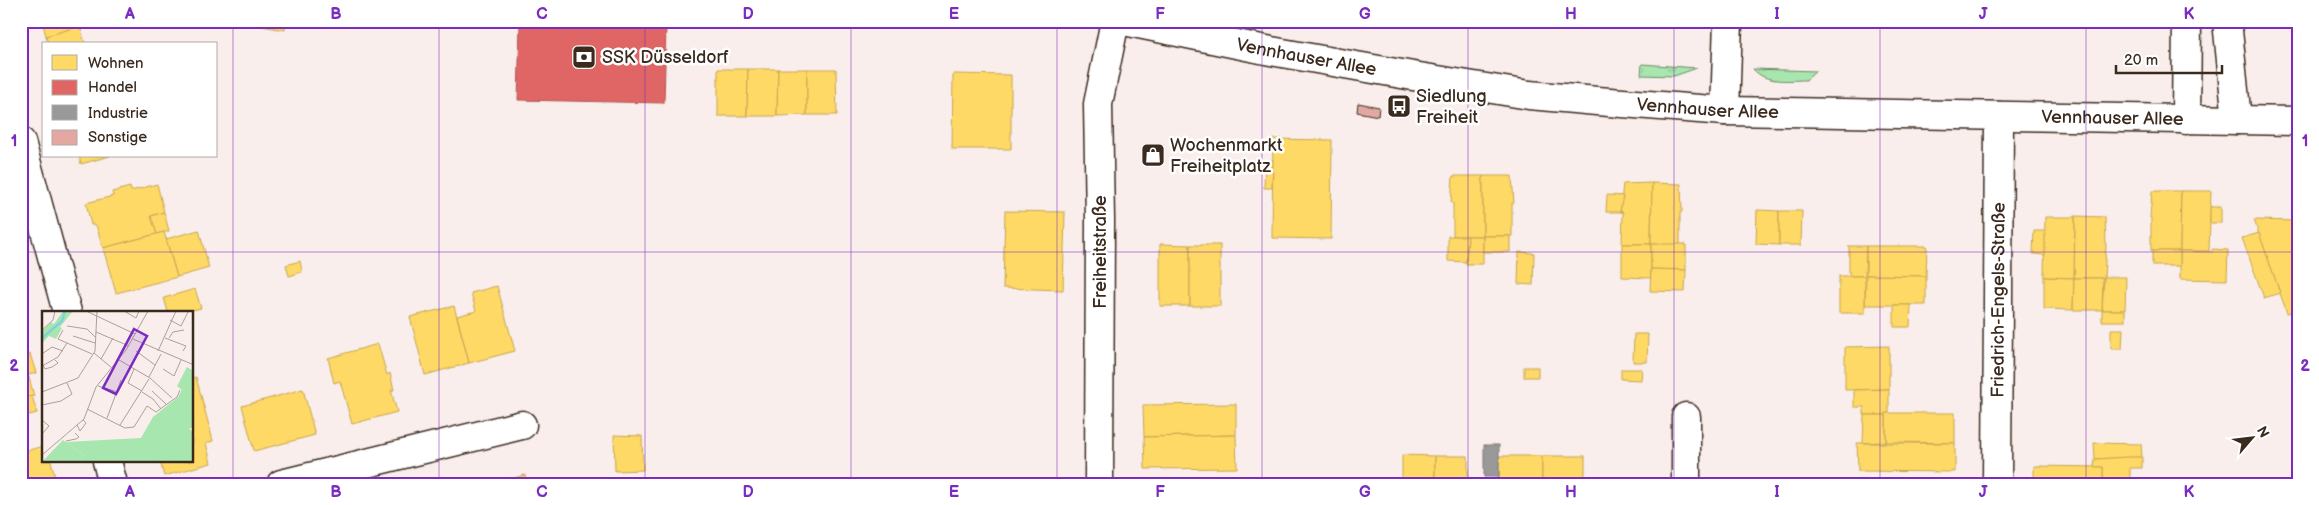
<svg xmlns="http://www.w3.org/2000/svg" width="2319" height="505" viewBox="0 0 2319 505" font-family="'Balsamiq Sans',sans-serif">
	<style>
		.grass { fill: url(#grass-tufts); stroke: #718866 }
		.homes { fill: #ffd966; stroke: #c4a450 }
		.shops { fill: #e06666; stroke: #ae5450 }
		.industry { fill: #999; stroke: #7d7874 }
		.building { fill: #e3a8a2; stroke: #3b2a1e }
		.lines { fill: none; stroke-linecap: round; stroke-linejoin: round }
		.street-casing { stroke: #3b2a1e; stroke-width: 31 }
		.secondary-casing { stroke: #3b2a1e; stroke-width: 31 }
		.street { stroke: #fff; stroke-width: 28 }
		.secondary { stroke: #fff; stroke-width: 28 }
		.grid { fill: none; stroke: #7b2cbf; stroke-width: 1; stroke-opacity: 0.55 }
		.labels { text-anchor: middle; stroke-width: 5; stroke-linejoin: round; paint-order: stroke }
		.poi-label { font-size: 18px; fill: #3b2a1e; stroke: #fff; text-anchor: start }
		.street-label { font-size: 18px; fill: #3b2a1e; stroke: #fff }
		.inset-river { fill: none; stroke: #80d1d9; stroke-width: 2.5 }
		.inset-road { fill: none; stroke: #ada09a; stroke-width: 1 }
		.view { fill: #7b2cbf; fill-opacity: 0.15; stroke: #7b2cbf; stroke-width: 2.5 }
		.inset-edge { fill: none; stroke: #3b2a1e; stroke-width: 2.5 }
		.neatline { fill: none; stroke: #7b2cbf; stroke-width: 2 }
		.grid-label { font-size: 16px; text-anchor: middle; font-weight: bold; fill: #7b2cbf }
	</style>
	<defs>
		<pattern id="grass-tufts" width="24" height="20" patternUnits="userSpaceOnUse" patternTransform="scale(1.25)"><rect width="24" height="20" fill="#a7e6ae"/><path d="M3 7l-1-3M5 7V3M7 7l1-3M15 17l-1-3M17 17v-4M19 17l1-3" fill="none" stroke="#91c595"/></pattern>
	</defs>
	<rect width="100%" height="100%" fill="#f9eeec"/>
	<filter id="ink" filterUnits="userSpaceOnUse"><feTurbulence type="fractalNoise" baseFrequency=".02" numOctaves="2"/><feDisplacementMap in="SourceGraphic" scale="10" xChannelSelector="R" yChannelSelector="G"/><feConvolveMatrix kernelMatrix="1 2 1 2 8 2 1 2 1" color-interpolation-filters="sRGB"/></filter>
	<g filter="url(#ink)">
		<!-- grass -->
		<g class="grass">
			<polygon points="1642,64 1697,68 1674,76 1641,75"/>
			<path d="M1753,69L1816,71L1806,80C1788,80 1766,84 1753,69Z"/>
		</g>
		<!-- homes -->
		<g class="homes">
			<polygon points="42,21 92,21 92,23 46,36"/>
			<polygon points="231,21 286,21 285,30"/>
			<polygon points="80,26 85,44 48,44 46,36"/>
			<polygon points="718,69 748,69 747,116 718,116"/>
			<polygon points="748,69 778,69 777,116 747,116"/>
			<polygon points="778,69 807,69 807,115 777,116"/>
			<polygon points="807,69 836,69 837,115 807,115"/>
			<polygon points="953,74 1011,75 1011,149 952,149"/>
			<polygon points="1273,139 1332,140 1331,239 1272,238"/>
			<polygon points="79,156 110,156 81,164"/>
			<polygon points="1265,160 1273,160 1272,188 1264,188"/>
			<polygon points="1453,176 1483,176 1483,236 1453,236 1453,203 1451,203"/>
			<polygon points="1483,176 1512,176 1514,203 1512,203 1512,236 1483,236"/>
			<polygon points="1652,183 1651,244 1622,244 1623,212 1620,211 1623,184"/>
			<polygon points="1652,183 1681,184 1682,212 1680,212 1680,245 1651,244"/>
			<polygon points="157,184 164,212 151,216 157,234 103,248 96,225 91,225 86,203 113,196 112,192 130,187 131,191"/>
			<polygon points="2152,191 2181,191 2180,251 2151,251 2151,218 2150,218"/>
			<polygon points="2181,191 2211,191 2209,251 2180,251"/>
			<polygon points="1607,195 1623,196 1620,211 1623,212 1606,212"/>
			<rect x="2210" y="207" width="11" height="16"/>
			<polygon points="1757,210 1779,211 1779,245 1756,244"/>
			<polygon points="1005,211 1065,212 1063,290 1003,288"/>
			<polygon points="1779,211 1802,211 1801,245 1779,245"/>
			<polygon points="164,212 169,231 157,234 151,216"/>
			<polygon points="2075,216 2105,217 2106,245 2104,278 2074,278"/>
			<polygon points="2045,217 2075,217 2074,278 2044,277"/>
			<polygon points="2254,220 2298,221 2298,311 2287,313"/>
			<polygon points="199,230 209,268 177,277 166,239"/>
			<polygon points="2034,231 2045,231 2045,255 2033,254"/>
			<polygon points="164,232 177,277 116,293 103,248"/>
			<polygon points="2259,233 2280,293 2264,298 2242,238"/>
			<polygon points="1448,236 1468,236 1466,262 1448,261"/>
			<polygon points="1468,236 1483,236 1483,264 1466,264"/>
			<rect x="1483" y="236" width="27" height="16"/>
			<polygon points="1160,244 1190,245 1190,306 1160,306"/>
			<polygon points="1622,244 1651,244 1651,278 1622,277"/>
			<polygon points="1651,244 1686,244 1686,270 1651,269"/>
			<rect x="1190" y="245" width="30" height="61"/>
			<polygon points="1849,246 1866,246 1865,276 1849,276"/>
			<polygon points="1866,246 1927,246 1926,276 1866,275"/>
			<polygon points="2212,249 2228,250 2227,280 2180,279 2180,251 2212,252"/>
			<rect x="2152" y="251" width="28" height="15"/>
			<polygon points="1519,252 1534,253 1533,285 1518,284"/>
			<polygon points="300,261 302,272 289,276 286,265"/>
			<polygon points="1651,269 1686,270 1685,292 1650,291"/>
			<polygon points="1866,275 1926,276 1926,305 1865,305"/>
			<rect x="1839" y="276" width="26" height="37"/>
			<polygon points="2044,277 2074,278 2073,310 2044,309"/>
			<polygon points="2104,277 2126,277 2125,310 2102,310"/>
			<polygon points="2074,278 2103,278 2102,310 2073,310"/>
			<polygon points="497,286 515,351 469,363 457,316 476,311 471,293"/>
			<polygon points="195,289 201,308 185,312 168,312 164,298"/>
			<polygon points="1894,305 1911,305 1910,327 1894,327"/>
			<polygon points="454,306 469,363 425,375 410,317"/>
			<rect x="2102" y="310" width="23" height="11"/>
			<polygon points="2111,329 2123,329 2122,349 2111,349"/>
			<polygon points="1634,334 1648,334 1647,362 1633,362"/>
			<polygon points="378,344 387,375 390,373 394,390 391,390 397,412 352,424 340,381 334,383 328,358"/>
			<polygon points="1889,346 1889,389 1845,390 1845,347"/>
			<polygon points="22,352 34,396 21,399 21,352"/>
			<polygon points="30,354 36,373 28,375 23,356"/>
			<rect x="1524" y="367" width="14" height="10"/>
			<polygon points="1621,369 1642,369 1641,380 1621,379"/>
			<polygon points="196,377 213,441 206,443 211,463 164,476 160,461 192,461 192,378"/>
			<polygon points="303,389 315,435 254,451 242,406"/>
			<polygon points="1889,389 1889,413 1886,415 1864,415 1864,407 1854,407 1854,390"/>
			<polygon points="32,396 37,413 21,417 21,399"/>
			<polygon points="1236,404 1236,435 1144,437 1143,405"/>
			<polygon points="1886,413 1955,413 1955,443 1886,442"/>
			<polygon points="1864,415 1886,415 1886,442 1863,443"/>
			<polygon points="614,435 642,436 643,470 615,471"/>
			<polygon points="1236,435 1237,468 1145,469 1144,437"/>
			<polygon points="1857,443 1955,443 1955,472 1858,471"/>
			<polygon points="2094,443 2141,444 2142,457 2095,459"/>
			<polygon points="44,446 44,461 51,461 57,484 21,484 21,452"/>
			<polygon points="1402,455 1435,456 1435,484 1402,484"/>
			<rect x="1435" y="456" width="33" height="28"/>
			<rect x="1499" y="456" width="43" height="28"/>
			<rect x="1542" y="456" width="43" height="28"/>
			<polygon points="2127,457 2142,457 2142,468 2130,468 2130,484 2103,484 2103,467 2094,467 2095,459"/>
			<polygon points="2034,466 2103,467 2103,484 2034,484"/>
			<polygon points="525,475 527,484 491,484"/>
			<polygon points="1858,480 1889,481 1889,484 1857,484"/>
		</g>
		<!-- shops -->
		<polygon class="shops" points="520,23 666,27 664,103 518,100"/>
		<!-- industry -->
		<rect class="industry" x="1484" y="445" width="15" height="32"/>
		<!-- building -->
		<polygon class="building" points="1358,103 1379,107 1378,116 1357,112"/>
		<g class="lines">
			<!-- street casing -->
			<g class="street-casing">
				<g id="street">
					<polyline points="1725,111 1728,21"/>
					<polyline points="21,142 67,312"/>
					<polyline points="1686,417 1686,484"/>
					<polyline points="107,461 113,484"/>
					<polyline points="281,484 522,425"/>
					<polyline points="1099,484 1100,220 1098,104 1115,21"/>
					<path id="s1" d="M1997,484L1999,116"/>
				</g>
			</g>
			<!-- secondary casing -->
			<g class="secondary-casing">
				<g id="secondary">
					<path id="s2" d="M1124,21L1271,51L1413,76L1529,95L1597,101L1725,111L2298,121"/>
					<polyline points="2227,21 2237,120"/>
					<polyline points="2186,120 2187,21"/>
				</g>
			</g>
			<!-- street -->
			<use href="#street" class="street"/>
			<!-- secondary -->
			<use href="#secondary" class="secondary"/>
		</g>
	</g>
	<!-- grid -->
	<path class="grid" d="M233,21V484M439,21V484M645,21V484M851,21V484M1057,21V484M1262,21V484M1468,21V484M1674,21V484M1880,21V484M2086,21V484M21,252H2298"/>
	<!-- icons -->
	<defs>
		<g id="bank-square" transform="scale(1.25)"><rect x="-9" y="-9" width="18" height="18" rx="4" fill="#3b2a1e" stroke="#fff"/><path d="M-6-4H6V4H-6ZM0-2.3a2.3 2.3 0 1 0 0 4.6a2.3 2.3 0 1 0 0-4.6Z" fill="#fff"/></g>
		<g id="bus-square" transform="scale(1.25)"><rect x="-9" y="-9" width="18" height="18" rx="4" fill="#3b2a1e" stroke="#fff"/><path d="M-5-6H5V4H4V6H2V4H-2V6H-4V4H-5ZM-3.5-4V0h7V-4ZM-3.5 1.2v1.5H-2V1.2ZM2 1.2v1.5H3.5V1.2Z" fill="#fff"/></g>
		<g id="shop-square" transform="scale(1.25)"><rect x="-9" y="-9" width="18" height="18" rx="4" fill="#3b2a1e" stroke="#fff"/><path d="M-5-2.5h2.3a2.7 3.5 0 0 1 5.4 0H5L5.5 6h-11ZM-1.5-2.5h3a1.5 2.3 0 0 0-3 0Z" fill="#fff"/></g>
	</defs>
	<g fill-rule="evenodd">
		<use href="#bank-square" x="584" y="57"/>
		<use href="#bus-square" x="1399" y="106"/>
		<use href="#shop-square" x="1153" y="155"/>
	</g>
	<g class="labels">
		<!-- poi labels -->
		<g class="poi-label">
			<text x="602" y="63">SSK Düsseldorf</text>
			<text x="1416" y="102">Siedlung<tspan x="1416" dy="21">Freiheit</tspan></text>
			<text x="1170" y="151">Wochenmarkt<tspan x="1170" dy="21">Freiheitplatz</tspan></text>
		</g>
		<!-- street labels -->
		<g class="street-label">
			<text dy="6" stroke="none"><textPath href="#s2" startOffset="186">Vennhauser Allee</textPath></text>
			<text dy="6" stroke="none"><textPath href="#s2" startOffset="591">Vennhauser Allee</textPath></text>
			<text dy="6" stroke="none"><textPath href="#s2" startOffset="996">Vennhauser Allee</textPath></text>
			<text transform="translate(1100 252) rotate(-90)" y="6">Freiheitstraße</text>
			<text dy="6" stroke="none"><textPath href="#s1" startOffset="184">Friedrich-Engels-Straße</textPath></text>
		</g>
	</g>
	<!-- overview -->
	<g transform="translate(42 311)">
		<rect width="151" height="151" fill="#f9eeec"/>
		<path d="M21,0H31L18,16L20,17L14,28L7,25L0,32V20L9,11L12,13Z" fill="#a7e6ae"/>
		<path d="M151,57V117H147L151,122V151H37L42,144L24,131L99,127L111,106L136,86Z" fill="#a7e6ae"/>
		<path d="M145,56L150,59L140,79L135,75ZM21,129L42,144L37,151H0Z" fill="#a7e6ae"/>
		<path class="inset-river" d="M0,27L20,10L23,0"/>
		<path class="inset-road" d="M44,0L93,23M82,0L94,7L97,0M128,9L139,15L146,1M25,15L45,18L53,26M0,19L11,9L13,0M21,19L16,28L50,43M54,21L87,35M31,25L53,32M123,27L144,35L141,40M127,27L131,21L142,19M91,28L152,54M94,40L113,54M116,40L134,0M52,42L70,57M0,43L10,36L21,40M59,48L71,27M77,49L108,67L130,87M1,54L3,58L10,56L16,52L13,49M0,55L16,46L25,32M92,58L86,72L100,80M121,58L132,65L139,49M107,66L119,43M56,75L76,81M110,80L124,93M0,81L36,67L53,40L55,0M100,81L111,88L119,98M0,94L19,90L30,83L25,72M45,98L83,117L92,116L105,95L114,101L135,86L138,79M65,107L79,69M0,109L7,115L0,123M35,114L38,120L44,112L41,109M78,114L107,68M24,130L34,128L37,126L33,122M0,144L42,108L54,76L84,39L106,0"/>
		<path class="view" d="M92,18L105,25L74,83L61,77Z"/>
		<rect width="151" height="151" class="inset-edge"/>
	</g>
	<!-- margin -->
	<rect width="2319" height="505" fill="none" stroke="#fff" stroke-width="55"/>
	<!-- legend -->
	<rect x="42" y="42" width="175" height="115" fill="#ffffff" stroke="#b1aaa5"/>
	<rect x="52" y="55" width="25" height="15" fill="#ffd966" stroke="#b1aaa5"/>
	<text x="88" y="68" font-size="15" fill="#3b2a1e">Wohnen</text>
	<rect x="52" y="80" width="25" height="15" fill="#e06666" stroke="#b1aaa5"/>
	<text x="88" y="92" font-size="15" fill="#3b2a1e">Handel</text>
	<rect x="52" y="105" width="25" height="15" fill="#999999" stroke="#b1aaa5"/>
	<text x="88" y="118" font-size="15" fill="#3b2a1e">Industrie</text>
	<rect x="52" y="130" width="25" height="15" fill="#e3a8a2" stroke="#b1aaa5"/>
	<text x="88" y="142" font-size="15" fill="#3b2a1e">Sonstige</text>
	<!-- north arrow -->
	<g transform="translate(2252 438) rotate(62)" stroke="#ffffff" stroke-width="4" paint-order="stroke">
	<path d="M0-4L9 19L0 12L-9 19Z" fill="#3b2a1e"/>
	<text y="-8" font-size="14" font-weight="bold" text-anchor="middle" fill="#3b2a1e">N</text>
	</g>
	<!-- scale -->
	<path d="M2116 65v8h106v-8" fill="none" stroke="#3b2a1e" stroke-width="2.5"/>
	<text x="2124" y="65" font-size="15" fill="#3b2a1e" stroke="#ffffff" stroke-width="4" paint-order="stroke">20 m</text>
	<rect x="28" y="28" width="2264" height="450" class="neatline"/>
	<g class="grid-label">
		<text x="130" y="19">A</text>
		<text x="336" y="19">B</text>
		<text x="542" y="19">C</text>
		<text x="748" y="19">D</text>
		<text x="954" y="19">E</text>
		<text x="1160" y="19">F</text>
		<text x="1365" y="19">G</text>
		<text x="1571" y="19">H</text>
		<text x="1777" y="19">I</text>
		<text x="1983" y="19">J</text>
		<text x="2189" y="19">K</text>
		<text x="14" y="146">1</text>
		<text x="2305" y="146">1</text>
		<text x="14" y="371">2</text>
		<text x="2305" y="371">2</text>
		<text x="130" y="497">A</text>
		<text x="336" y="497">B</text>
		<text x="542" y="497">C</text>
		<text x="748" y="497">D</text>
		<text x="954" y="497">E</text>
		<text x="1160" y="497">F</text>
		<text x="1365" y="497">G</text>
		<text x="1571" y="497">H</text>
		<text x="1777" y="497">I</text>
		<text x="1983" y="497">J</text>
		<text x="2189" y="497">K</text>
	</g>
</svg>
